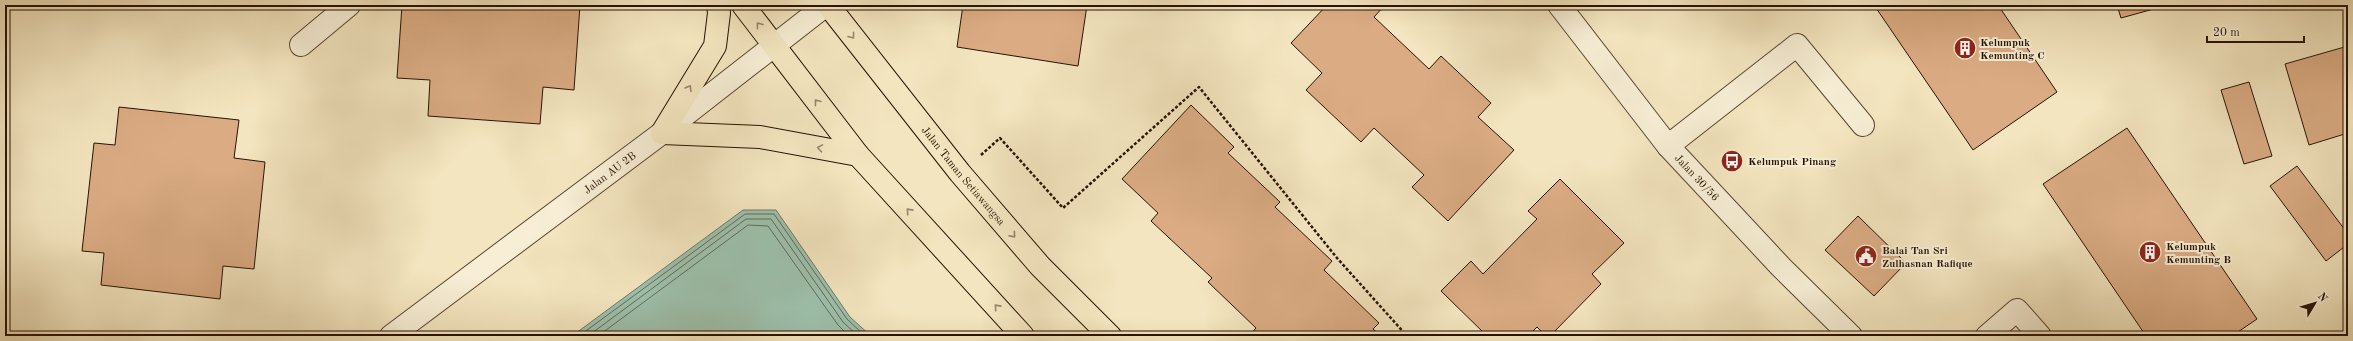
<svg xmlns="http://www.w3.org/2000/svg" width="2353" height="341" viewBox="0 0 2353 341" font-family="'Old Standard TT',serif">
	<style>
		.water { fill: #9dc0ac; stroke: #6e7a68 }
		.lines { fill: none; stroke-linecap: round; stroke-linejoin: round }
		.shore { stroke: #626958; stroke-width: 1 }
		.building { fill: #dbac84; stroke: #271203 }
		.minor-casing { stroke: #5a4732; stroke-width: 24 }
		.major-casing { stroke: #271203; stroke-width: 24 }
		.path { stroke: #271203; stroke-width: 2.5; stroke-dasharray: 3 2; stroke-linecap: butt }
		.minor { stroke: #f7eed5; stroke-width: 22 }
		.major { stroke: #f3e5bf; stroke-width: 22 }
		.oneway { stroke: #97866a }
		.labels { text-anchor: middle; stroke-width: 4; stroke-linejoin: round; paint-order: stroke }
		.poi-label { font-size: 11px; font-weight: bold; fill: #271203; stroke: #f7eed5; text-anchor: start }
		.street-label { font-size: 11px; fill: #271203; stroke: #f7eed5 }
	</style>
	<rect width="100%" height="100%" fill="#f3e5bf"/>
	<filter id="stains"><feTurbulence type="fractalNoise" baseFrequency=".005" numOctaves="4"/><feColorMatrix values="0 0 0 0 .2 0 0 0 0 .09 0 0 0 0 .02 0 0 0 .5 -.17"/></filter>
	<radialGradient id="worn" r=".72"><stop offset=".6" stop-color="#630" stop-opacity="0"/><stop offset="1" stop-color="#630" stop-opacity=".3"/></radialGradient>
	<!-- water -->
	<polygon class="water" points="743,210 776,210 850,317 871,336 572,336"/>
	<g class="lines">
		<!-- shore -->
		<g class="shore">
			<polyline points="579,336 745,214 774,214 847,319 865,336"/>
			<polyline points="588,336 746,219 771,219 843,322 858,336"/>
			<polyline points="598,336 748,225 768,226 838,325 849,336"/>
		</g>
	</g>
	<!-- building -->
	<g class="building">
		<polygon points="402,5 580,5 574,90 543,87 540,124 428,116 430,80 397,78"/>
		<polygon points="963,5 1087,5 1078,66 957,47"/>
		<polygon points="1327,5 1385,5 1374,17 1429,69 1441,56 1491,103 1478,117 1514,150 1448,221 1412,187 1424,175 1374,128 1361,142 1306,90 1322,73 1291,43"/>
		<polygon points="1874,5 1998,5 2057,92 1973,150"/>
		<polygon points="2117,5 2168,5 2121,18"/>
		<polygon points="2348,46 2348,133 2309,145 2285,64"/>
		<polygon points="2249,82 2272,156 2244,164 2221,90"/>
		<polygon points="1191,105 1234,147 1228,153 1280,202 1275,207 1332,261 1324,270 1379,323 1373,329 1381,336 1249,336 1256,328 1208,282 1212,278 1151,221 1158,213 1122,179"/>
		<polygon points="119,107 239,120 234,158 265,162 254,269 223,266 220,299 101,285 104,253 82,251 94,143 115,145"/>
		<polygon points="2127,128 2257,319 2232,336 2146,336 2043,184"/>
		<polygon points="2297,166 2348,234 2348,244 2326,261 2270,186"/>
		<polygon points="1560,179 1624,243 1592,274 1601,284 1550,336 1546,336 1537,327 1528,336 1487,336 1441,291 1471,261 1483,274 1537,219 1528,211"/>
		<polygon points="1858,216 1906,263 1874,296 1825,250"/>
	</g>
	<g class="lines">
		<!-- minor casing -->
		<g class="minor-casing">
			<g id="minor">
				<path id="s1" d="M1559,5L1668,146L1781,267L1851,336"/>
				<polyline points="301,45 349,5"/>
				<polyline points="1668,146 1797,45 1863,125"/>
				<path id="s2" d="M391,336L662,133L826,5"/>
				<polyline points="1987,336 2017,310 2040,336"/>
			</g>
		</g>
		<!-- major casing -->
		<g class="major-casing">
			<g id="major">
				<polyline points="718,5 719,13 715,46 662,133 760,137 858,155"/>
				<polyline points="743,5 858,155 1023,336"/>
				<path id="s3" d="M828,5L960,173L1040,266L1110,336"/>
			</g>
		</g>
		<!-- path -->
		<polyline class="path" points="981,155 1000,138 1063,208 1199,87 1337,258 1407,336"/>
		<!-- minor -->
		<use href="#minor" class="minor"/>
		<!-- major -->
		<use href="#major" class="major"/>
	</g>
	<!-- one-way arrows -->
	<defs><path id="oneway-chevron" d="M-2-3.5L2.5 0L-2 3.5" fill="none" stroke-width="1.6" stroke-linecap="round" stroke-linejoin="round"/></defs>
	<g class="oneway">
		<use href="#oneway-chevron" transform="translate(759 25) rotate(-127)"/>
		<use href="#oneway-chevron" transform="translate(852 36) rotate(52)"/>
		<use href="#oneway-chevron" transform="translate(689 88) rotate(-59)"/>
		<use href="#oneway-chevron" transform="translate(817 102) rotate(-128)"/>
		<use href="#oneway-chevron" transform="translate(820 148) rotate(-170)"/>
		<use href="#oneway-chevron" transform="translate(909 211) rotate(-132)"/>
		<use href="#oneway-chevron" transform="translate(1013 235) rotate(49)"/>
		<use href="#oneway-chevron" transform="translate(997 307) rotate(-132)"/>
	</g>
	<!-- icons -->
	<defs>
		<g id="building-disc" transform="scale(1.15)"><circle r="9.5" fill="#8f2418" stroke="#f7eed5"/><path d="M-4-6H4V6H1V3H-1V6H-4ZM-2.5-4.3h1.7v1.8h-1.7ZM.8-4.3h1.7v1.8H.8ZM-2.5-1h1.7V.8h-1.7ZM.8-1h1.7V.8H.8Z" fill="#fff"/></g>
		<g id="bus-disc" transform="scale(1.15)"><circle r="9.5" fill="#8f2418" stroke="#f7eed5"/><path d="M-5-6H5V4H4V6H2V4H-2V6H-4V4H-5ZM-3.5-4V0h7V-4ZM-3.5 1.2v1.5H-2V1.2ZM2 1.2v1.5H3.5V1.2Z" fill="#fff"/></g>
		<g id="civic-disc" transform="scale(1.15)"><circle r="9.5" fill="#8f2418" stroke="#f7eed5"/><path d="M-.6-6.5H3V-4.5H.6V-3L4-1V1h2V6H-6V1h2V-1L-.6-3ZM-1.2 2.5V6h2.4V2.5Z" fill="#fff"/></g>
	</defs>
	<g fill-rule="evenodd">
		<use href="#building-disc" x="1965" y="48"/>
		<use href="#bus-disc" x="1732" y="161"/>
		<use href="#building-disc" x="2150" y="252"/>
		<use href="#civic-disc" x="1866" y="256"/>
	</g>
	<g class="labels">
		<!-- poi labels -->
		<g class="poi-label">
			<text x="1980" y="46">Kelumpuk<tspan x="1980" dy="13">Kemunting C</tspan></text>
			<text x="1748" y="165">Kelumpuk Pinang</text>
			<text x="2166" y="250">Kelumpuk<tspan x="2166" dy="13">Kemunting B</tspan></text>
			<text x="1882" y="254">Balai Tan Sri<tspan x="1882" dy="13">Zulhasnan Rafique</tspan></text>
		</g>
		<!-- street labels -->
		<g class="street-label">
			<text dy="4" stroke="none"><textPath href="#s2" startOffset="273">Jalan AU 2B</textPath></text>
			<text dy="4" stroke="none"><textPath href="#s3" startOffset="218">Jalan Taman Setiawangsa</textPath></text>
			<text dy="4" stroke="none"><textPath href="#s1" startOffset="221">Jalan 30/56</textPath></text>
		</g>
	</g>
	<!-- margin -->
	<rect width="2353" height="341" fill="none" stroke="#f3e5bf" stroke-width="20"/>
	<rect x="6" y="6" width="2341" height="329" fill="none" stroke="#271203" stroke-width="2"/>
	<rect x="10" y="10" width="2333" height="321" fill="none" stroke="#271203"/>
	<!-- north arrow -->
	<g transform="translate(2315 303) rotate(52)" stroke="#f7eed5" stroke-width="3" paint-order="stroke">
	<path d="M0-3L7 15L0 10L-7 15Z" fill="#271203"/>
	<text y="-6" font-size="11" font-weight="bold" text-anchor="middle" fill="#271203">N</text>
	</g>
	<!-- scale -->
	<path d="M2207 36v6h97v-6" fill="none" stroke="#271203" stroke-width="2"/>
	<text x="2213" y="36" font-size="12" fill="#271203" stroke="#f7eed5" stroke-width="3" paint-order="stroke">20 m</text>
	<rect width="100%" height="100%" filter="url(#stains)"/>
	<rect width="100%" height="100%" fill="url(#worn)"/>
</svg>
